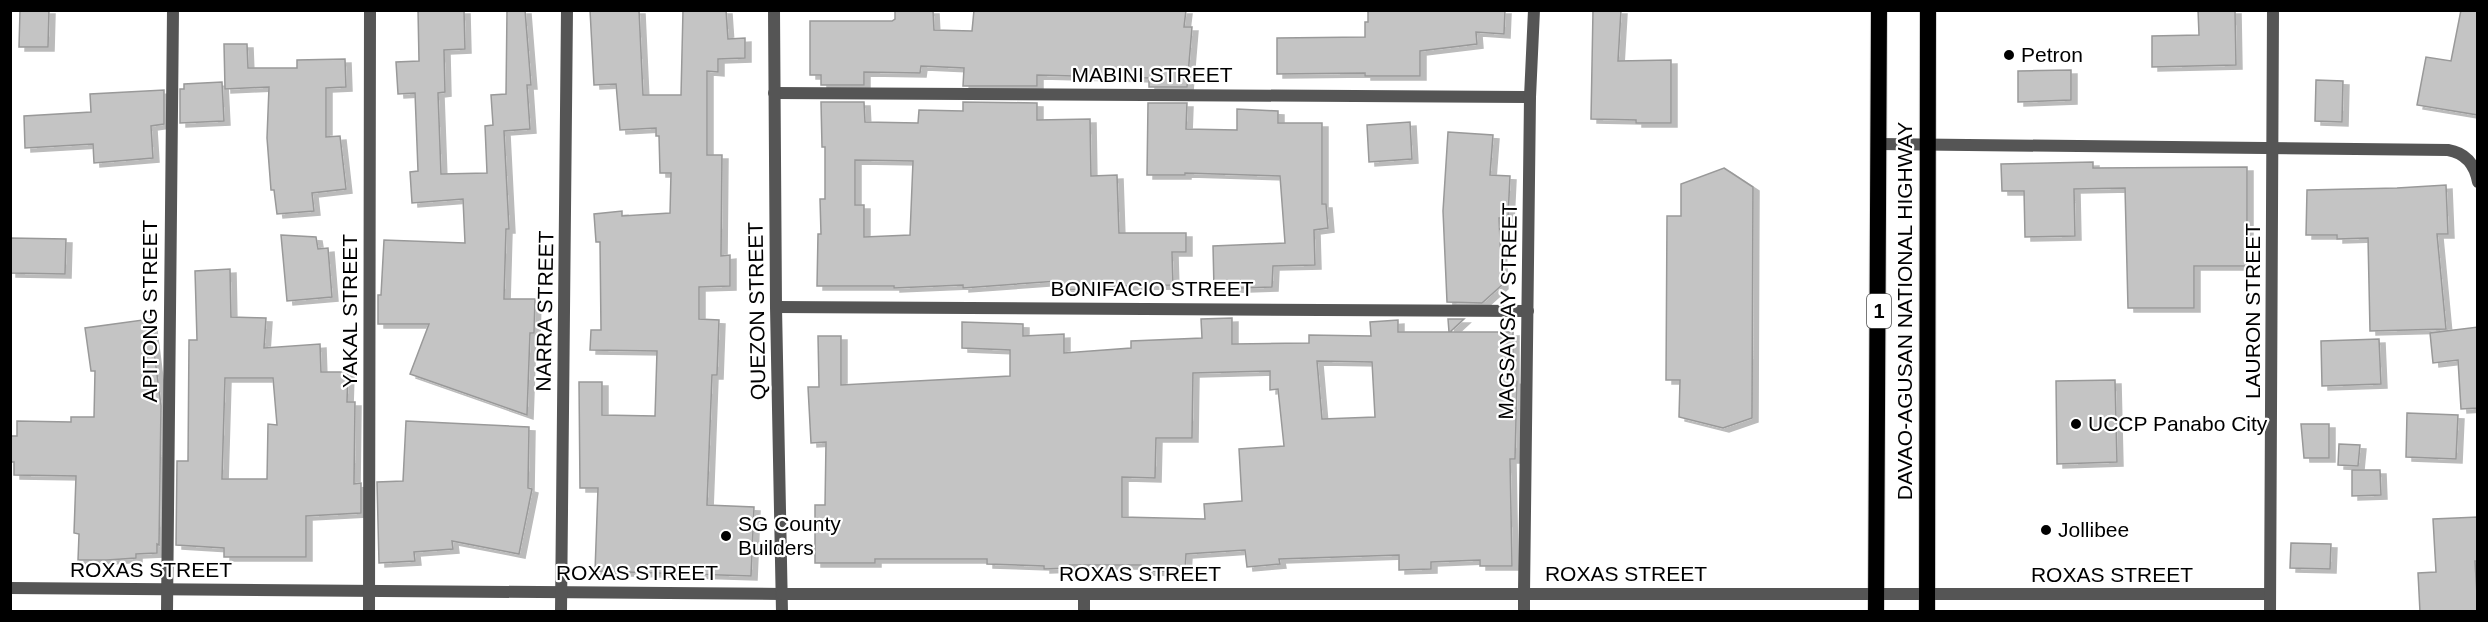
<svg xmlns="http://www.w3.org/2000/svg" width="2488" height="622" viewBox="0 0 2488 622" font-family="Helvetica,sans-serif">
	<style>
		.building { fill: #c4c4c4; stroke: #999; stroke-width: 1.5; fill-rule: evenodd; filter: url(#shadow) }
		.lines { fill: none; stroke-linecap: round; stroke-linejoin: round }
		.trunk-casing { stroke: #dbdbdb; stroke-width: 18 }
		.pedestrian { stroke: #555; stroke-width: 12 }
		.minor { stroke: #555; stroke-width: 12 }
		.tertiary { stroke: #555; stroke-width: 12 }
		.trunk { stroke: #000; stroke-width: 16 }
		.poi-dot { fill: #000; stroke: #fff; stroke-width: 2 }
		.labels { text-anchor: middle; stroke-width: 4.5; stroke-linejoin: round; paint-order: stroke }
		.shield { fill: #fff; stroke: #4c4c4c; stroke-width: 1.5 }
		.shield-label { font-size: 20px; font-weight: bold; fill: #000 }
		.poi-label { font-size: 21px; fill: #000; stroke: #fff; text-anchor: start }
		.street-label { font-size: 21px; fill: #000; stroke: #fff }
	</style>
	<defs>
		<filter id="shadow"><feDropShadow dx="6" dy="4" stdDeviation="0" flood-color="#0004"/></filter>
	</defs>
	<rect width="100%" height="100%" fill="#fff"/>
	<!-- building -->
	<g class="building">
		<polygon points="20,10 49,10 48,47 19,47"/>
		<polygon points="418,10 464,10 465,49 444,50 445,92 438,93 441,174 487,173 485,126 493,125 491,95 506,94 507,10 525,10 531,85 527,85 530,129 504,131 509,229 506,229 504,299 535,299 534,333 530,333 527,415 410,374 429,324 378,324 378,295 381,295 384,240 465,243 463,199 412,203 410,172 418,171 415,93 398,94 396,62 419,61"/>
		<polygon points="590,10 639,10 643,95 681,95 683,10 726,10 728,39 745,38 745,58 718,59 718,72 707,71 707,155 722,155 721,256 730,255 730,286 699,287 699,319 719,320 717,375 712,375 707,505 754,507 751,576 595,571 598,488 580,488 579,382 602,382 602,415 655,416 657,351 590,350 591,330 601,330 600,242 596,242 594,214 622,211 622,216 670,213 671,173 660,173 659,136 656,136 656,128 620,130 616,84 594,85"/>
		<polygon points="895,10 933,10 934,30 972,31 974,10 1186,10 1184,27 1192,27 1187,87 1149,87 1149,78 1037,75 1037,86 963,86 964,68 921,66 920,73 864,72 864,85 821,85 821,75 810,75 810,21 892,21 895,19"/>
		<polygon points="1368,10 1505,10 1504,34 1476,32 1477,44 1420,51 1420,76 1365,76 1365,73 1277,74 1277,38 1365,37 1365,22 1368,22"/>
		<polygon points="1593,10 1621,10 1618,61 1671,60 1671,123 1636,123 1636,120 1591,119"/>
		<polygon points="2198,10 2235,10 2236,65 2152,67 2152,36 2199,35"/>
		<polygon points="2461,10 2478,10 2478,115 2417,105 2426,57 2451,61"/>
		<polygon points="224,44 247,44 248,68 297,68 297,60 345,59 346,87 326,88 326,137 340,136 346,189 312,193 314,211 277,214 274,190 271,190 267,138 269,87 225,89"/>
		<polygon points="2071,70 2071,100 2018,102 2018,71"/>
		<polygon points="2316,80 2343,81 2342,122 2315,121"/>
		<polygon points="222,82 224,121 180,123 180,89 184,89 184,84"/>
		<polygon points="164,90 164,124 151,126 153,158 94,163 93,144 25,148 24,116 91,112 90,94"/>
		<path d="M821,102H864L865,122L918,123L919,110L963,111V102L1037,103V120L1090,119L1091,176L1117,175L1119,233H1186V252H1172L1173,285L1107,286L1108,288L1059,290L1058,281L963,288V285L894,288V286H817L818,234H821L820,199H825V147H822ZM855,160L913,161L910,235L864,237V205H855Z"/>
		<polygon points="1148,103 1187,103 1186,129 1237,130 1237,109 1278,111 1278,123 1322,123 1322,204 1326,204 1328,228 1314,230 1315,265 1273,266 1272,287 1214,289 1213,246 1285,243 1280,176 1185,173 1185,175 1147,175"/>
		<polygon points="1410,122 1412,159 1369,162 1367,125"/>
		<polygon points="1448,132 1493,135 1490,175 1510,176 1508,218 1499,218 1502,285 1482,303 1447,302 1443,211"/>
		<polygon points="2093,162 2093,168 2247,167 2247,266 2194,266 2194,308 2128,308 2125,188 2074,189 2075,236 2025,237 2024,191 2002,191 2001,164"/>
		<polygon points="1724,168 1753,187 1752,418 1723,428 1679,417 1680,380 1666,380 1667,216 1681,216 1681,184"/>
		<polygon points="2446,185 2448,234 2437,234 2446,329 2370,331 2368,238 2337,239 2337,235 2306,235 2307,190 2397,188"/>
		<polygon points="281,235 316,237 318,249 328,248 332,297 287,301"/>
		<polygon points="10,238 66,239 65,274 10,273"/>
		<path d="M230,269L231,317L266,318L264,348L320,344L321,372H348L347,402H355L354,484L361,483V513L306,516V557H224V548L176,545L177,461H188L189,340H197L195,271ZM225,378H273L277,425L268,424L267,479H222Z"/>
		<path d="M1232,318V344L1309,343V335L1371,336L1370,322L1398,320V332H1449L1448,319H1464L1450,332H1513V380L1517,381L1515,459H1510L1512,566H1480V560L1431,562V569L1399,570V555L1279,559L1280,564L1247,567L1245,550L1186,554L1185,572L1141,571V565H1070V568L1044,569V566L987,564V559H875V563H815V505H825L826,442L811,443L808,387H819L818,336H841V385L1010,376V350L962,348V322L1023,324V336L1064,334V353L1131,348V341L1202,338L1201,319ZM1317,361L1372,362L1375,417L1322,419ZM1270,371V390L1278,389L1284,446L1239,449L1242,501L1204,504L1205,519L1122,517V477L1155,478L1156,438H1192L1193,373Z"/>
		<polygon points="150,319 161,406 159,545 157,544 157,553 136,554 136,558 107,560 78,560 79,534 74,533 76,476 14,475 14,462 10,462 10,436 17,436 17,421 71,422 71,417 94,417 95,371 91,371 85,328"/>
		<polygon points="2478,327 2478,408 2461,409 2458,360 2433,363 2430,333"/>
		<polygon points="2379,339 2381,384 2322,386 2321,341"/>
		<polygon points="2115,380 2117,462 2057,464 2056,381"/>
		<polygon points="2407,413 2458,415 2456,459 2406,457"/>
		<polygon points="406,421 529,427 528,488 532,489 519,554 452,541 453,549 414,552 415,561 379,563 377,482 403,481"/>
		<polygon points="2301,424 2329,424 2329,458 2304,458"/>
		<polygon points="2339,444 2360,445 2358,466 2338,465"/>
		<polygon points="2352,470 2380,470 2381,495 2352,496"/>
		<polygon points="2478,517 2478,561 2475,561 2478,612 2420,612 2418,573 2436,572 2433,519"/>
		<polygon points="2291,543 2331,544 2330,569 2290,568"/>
	</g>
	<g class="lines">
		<!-- trunk casing -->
		<g class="trunk-casing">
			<g id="trunk">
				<polyline points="1876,612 1879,10"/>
				<polyline points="1927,612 1928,10"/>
			</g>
		</g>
		<!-- pedestrian -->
		<polyline class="pedestrian" points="1524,612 1524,594"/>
		<!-- minor -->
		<g class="minor">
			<polyline points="774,93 1530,97"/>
			<path d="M1879,144L2448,150C2466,153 2475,165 2478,182"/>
			<polyline points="776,307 1528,311"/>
			<polyline points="10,588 782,594"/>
			<polyline points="1524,594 1530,97 1534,10"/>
			<polyline points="167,612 173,10"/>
			<polyline points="369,612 370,10"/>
			<polyline points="561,612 567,10"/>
			<polyline points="1084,612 1084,594"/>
		</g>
		<!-- tertiary -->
		<g class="tertiary">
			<polyline points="774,10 776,307 782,612"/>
			<polyline points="782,594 2270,594"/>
			<polyline points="2270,612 2273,10"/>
		</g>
		<!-- trunk -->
		<use href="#trunk" class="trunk"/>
	</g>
	<!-- markers -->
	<g class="poi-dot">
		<circle cx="2009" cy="55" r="6"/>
		<circle cx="2076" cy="424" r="6"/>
		<circle cx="2046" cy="530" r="6"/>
		<circle cx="726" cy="536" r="6"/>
	</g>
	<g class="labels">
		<!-- shield labels -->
		<rect class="shield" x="1867" y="294" width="24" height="34" rx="4.5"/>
		<g class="shield-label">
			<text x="1879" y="318">1</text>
		</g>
		<!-- poi labels -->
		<g class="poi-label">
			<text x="2021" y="62">Petron</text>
			<text x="2088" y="431">UCCP Panabo City</text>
			<text x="738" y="531">SG County<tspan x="738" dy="24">Builders</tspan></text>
			<text x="2058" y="537">Jollibee</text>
		</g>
		<!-- street labels -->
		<g class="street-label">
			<text x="1152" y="82">MABINI STREET</text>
			<text x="1152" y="296">BONIFACIO STREET</text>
			<text transform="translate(150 311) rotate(-90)" y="7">APITONG STREET</text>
			<text transform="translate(350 311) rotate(-90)" y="7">YAKAL STREET</text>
			<text transform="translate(545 311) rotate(-89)" y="7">NARRA STREET</text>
			<text transform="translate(757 311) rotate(-91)" y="7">QUEZON STREET</text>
			<text transform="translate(1508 311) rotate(-89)" y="7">MAGSAYSAY STREET</text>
			<text transform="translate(1905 311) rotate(-90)" y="7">DAVAO-AGUSAN NATIONAL HIGHWAY</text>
			<text transform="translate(2253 311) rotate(-90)" y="7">LAURON STREET</text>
			<text x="151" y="577">ROXAS STREET</text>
			<text x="637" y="580">ROXAS STREET</text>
			<text x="1140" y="581">ROXAS STREET</text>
			<text x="1626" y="581">ROXAS STREET</text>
			<text x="2112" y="582">ROXAS STREET</text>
		</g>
	</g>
	<!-- border -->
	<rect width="2488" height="622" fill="none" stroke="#000000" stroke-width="24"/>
</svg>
